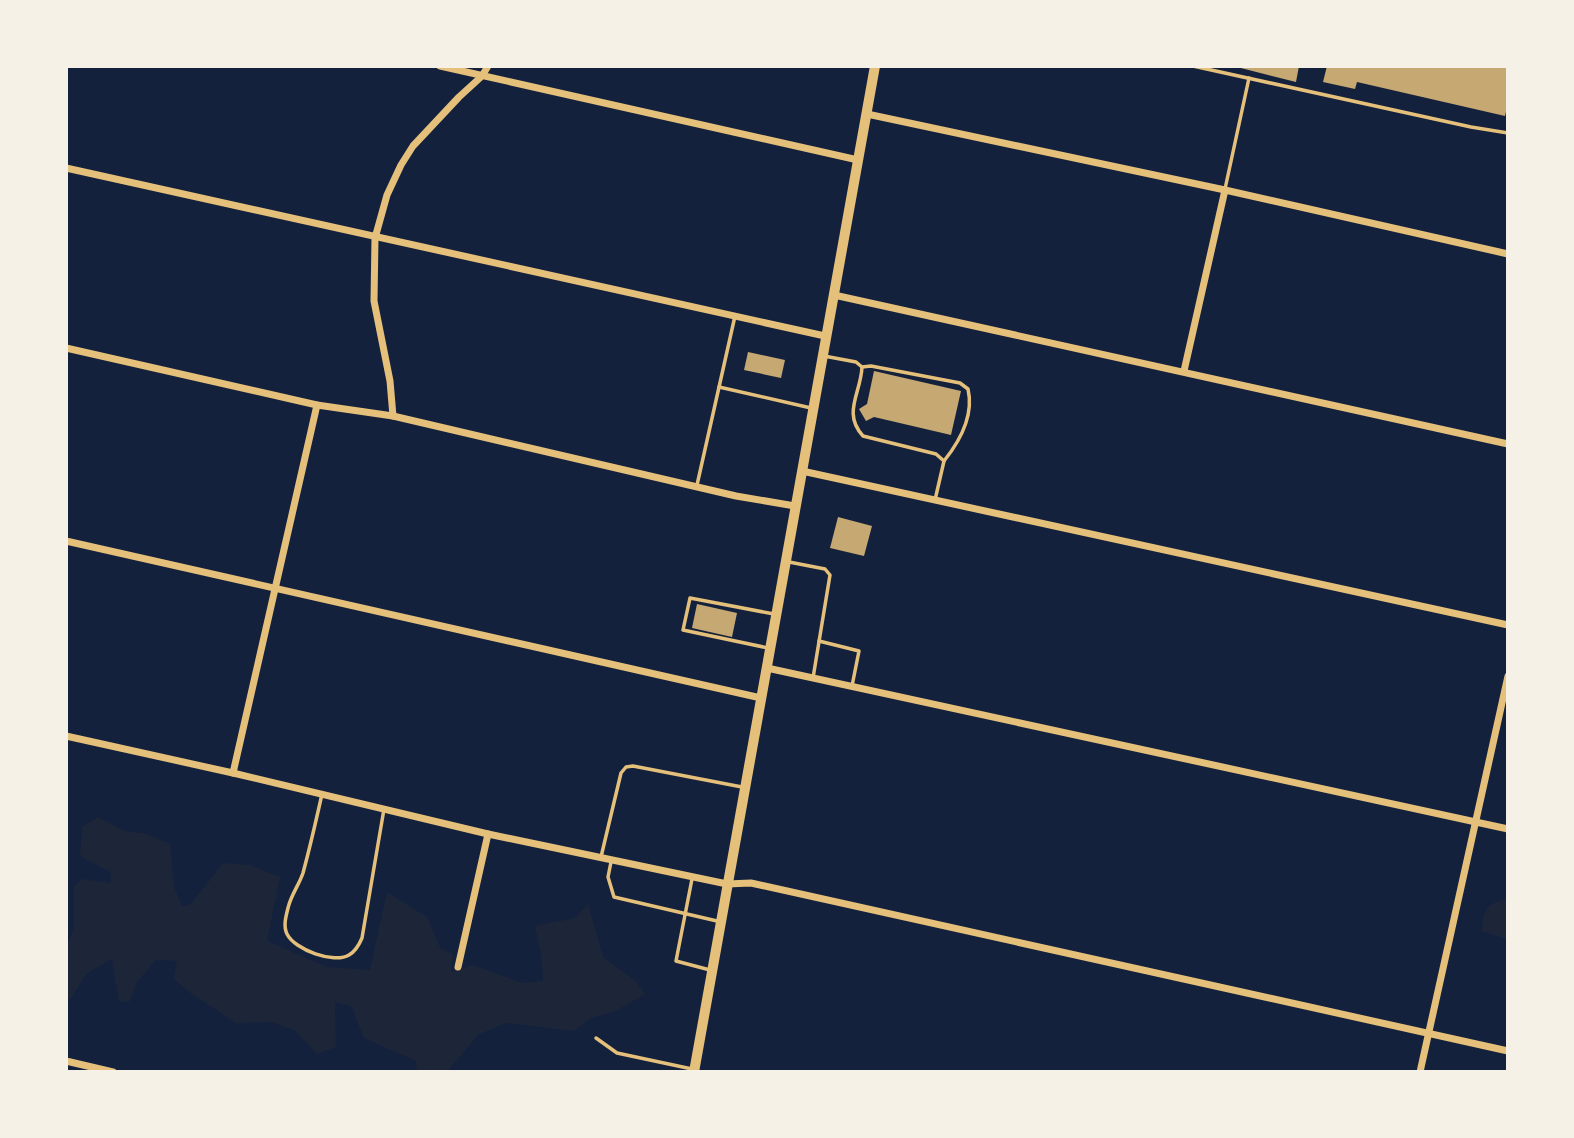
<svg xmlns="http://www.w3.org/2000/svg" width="1574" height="1138" viewBox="0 0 1574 1138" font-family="Cabin,sans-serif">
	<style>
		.green { fill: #1d2539 }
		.building { fill: #c6a872 }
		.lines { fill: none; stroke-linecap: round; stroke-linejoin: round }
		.service { stroke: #e5c07b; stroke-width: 3.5 }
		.minor { stroke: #e5c07b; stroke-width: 7 }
		.secondary { stroke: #e5c07b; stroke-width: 10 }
	</style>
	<rect width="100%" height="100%" fill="#14213d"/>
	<!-- green -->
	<g class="green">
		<polygon points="98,817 124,831 147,834 170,844 174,886 182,907 191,904 223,863 250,865 280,877 267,941 327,967 370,970 387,892 427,917 441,949 453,954 451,972 473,965 522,983 543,981 541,953 535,926 575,918 588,904 603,957 636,981 645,994 616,1011 591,1018 574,1031 506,1023 478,1035 447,1072 417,1071 416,1061 364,1038 351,1006 335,1002 336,1047 317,1054 294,1030 272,1022 236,1023 189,992 174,979 177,961 156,960 137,982 129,1002 119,1001 112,959 87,973 71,998 67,999 67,946 74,927 74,886 82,879 111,883 110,872 80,856 82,827"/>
		<path d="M1506,899H1508L1507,939L1482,931C1483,911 1486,904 1506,899Z"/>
	</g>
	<!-- building -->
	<g class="building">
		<polygon points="1233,66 1299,66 1296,82"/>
		<polygon points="1327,66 1508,66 1508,103 1505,116 1357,82 1355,89 1323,82"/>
		<polygon points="748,352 785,360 781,378 744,370"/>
		<polygon points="874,371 961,391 951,435 874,417 866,421 859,409 867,404"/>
		<polygon points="838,517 872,526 864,556 830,548"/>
		<polygon points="697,604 737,613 732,637 692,628"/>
	</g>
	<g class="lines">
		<!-- service -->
		<g class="service">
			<polyline points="1193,66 1471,127 1508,133"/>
			<polyline points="1225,189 1249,78"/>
			<path d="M824,356L856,362L862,367C861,393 842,413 863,436L936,454L944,461L935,500"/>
			<path d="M862,367L871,366L960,383L968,389C974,415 960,441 944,461"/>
			<polyline points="719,387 811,408"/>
			<polyline points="697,485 735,316"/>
			<polyline points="789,562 825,569 830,575 813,678"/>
			<polyline points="819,641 859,651 852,686"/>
			<polyline points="768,648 683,630 690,598 774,614"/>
			<path d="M322,794C316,821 310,847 303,873C299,885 291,895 288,908C286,916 283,926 287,934C295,950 334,964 349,955C356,951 359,945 362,938L384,809"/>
			<polyline points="601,857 621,773 626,767 633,766 742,787"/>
			<polyline points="611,862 608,877 614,897 717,921"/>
			<polyline points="692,879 676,961 710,970"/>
			<polyline points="596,1038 617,1053 692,1069"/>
		</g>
		<!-- minor -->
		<g class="minor">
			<polyline points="440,66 858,160"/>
			<polyline points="867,114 1225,190 1508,254"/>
			<polyline points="66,168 825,336"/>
			<polyline points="834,295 1508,444"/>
			<polyline points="66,348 317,405 393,416 736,496 795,506"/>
			<polyline points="1184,371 1225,190"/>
			<polyline points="393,416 390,381 374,301 375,238 387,195 401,165 413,146 459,97 482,76 488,66"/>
			<polyline points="802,471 1508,625"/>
			<polyline points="66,541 761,698"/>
			<polyline points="767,668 1508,829"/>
			<polyline points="66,736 233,773 488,834 727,884 751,883 1508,1051"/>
			<polyline points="233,773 317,405"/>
			<polyline points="458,967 488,834"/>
			<polyline points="66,1061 113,1072"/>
			<polyline points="1420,1072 1508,676"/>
		</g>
		<!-- secondary -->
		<polyline class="secondary" points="694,1072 875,66"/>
	</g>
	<!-- border -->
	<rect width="1574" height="1138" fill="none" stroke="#f6f1e7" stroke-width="136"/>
</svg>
